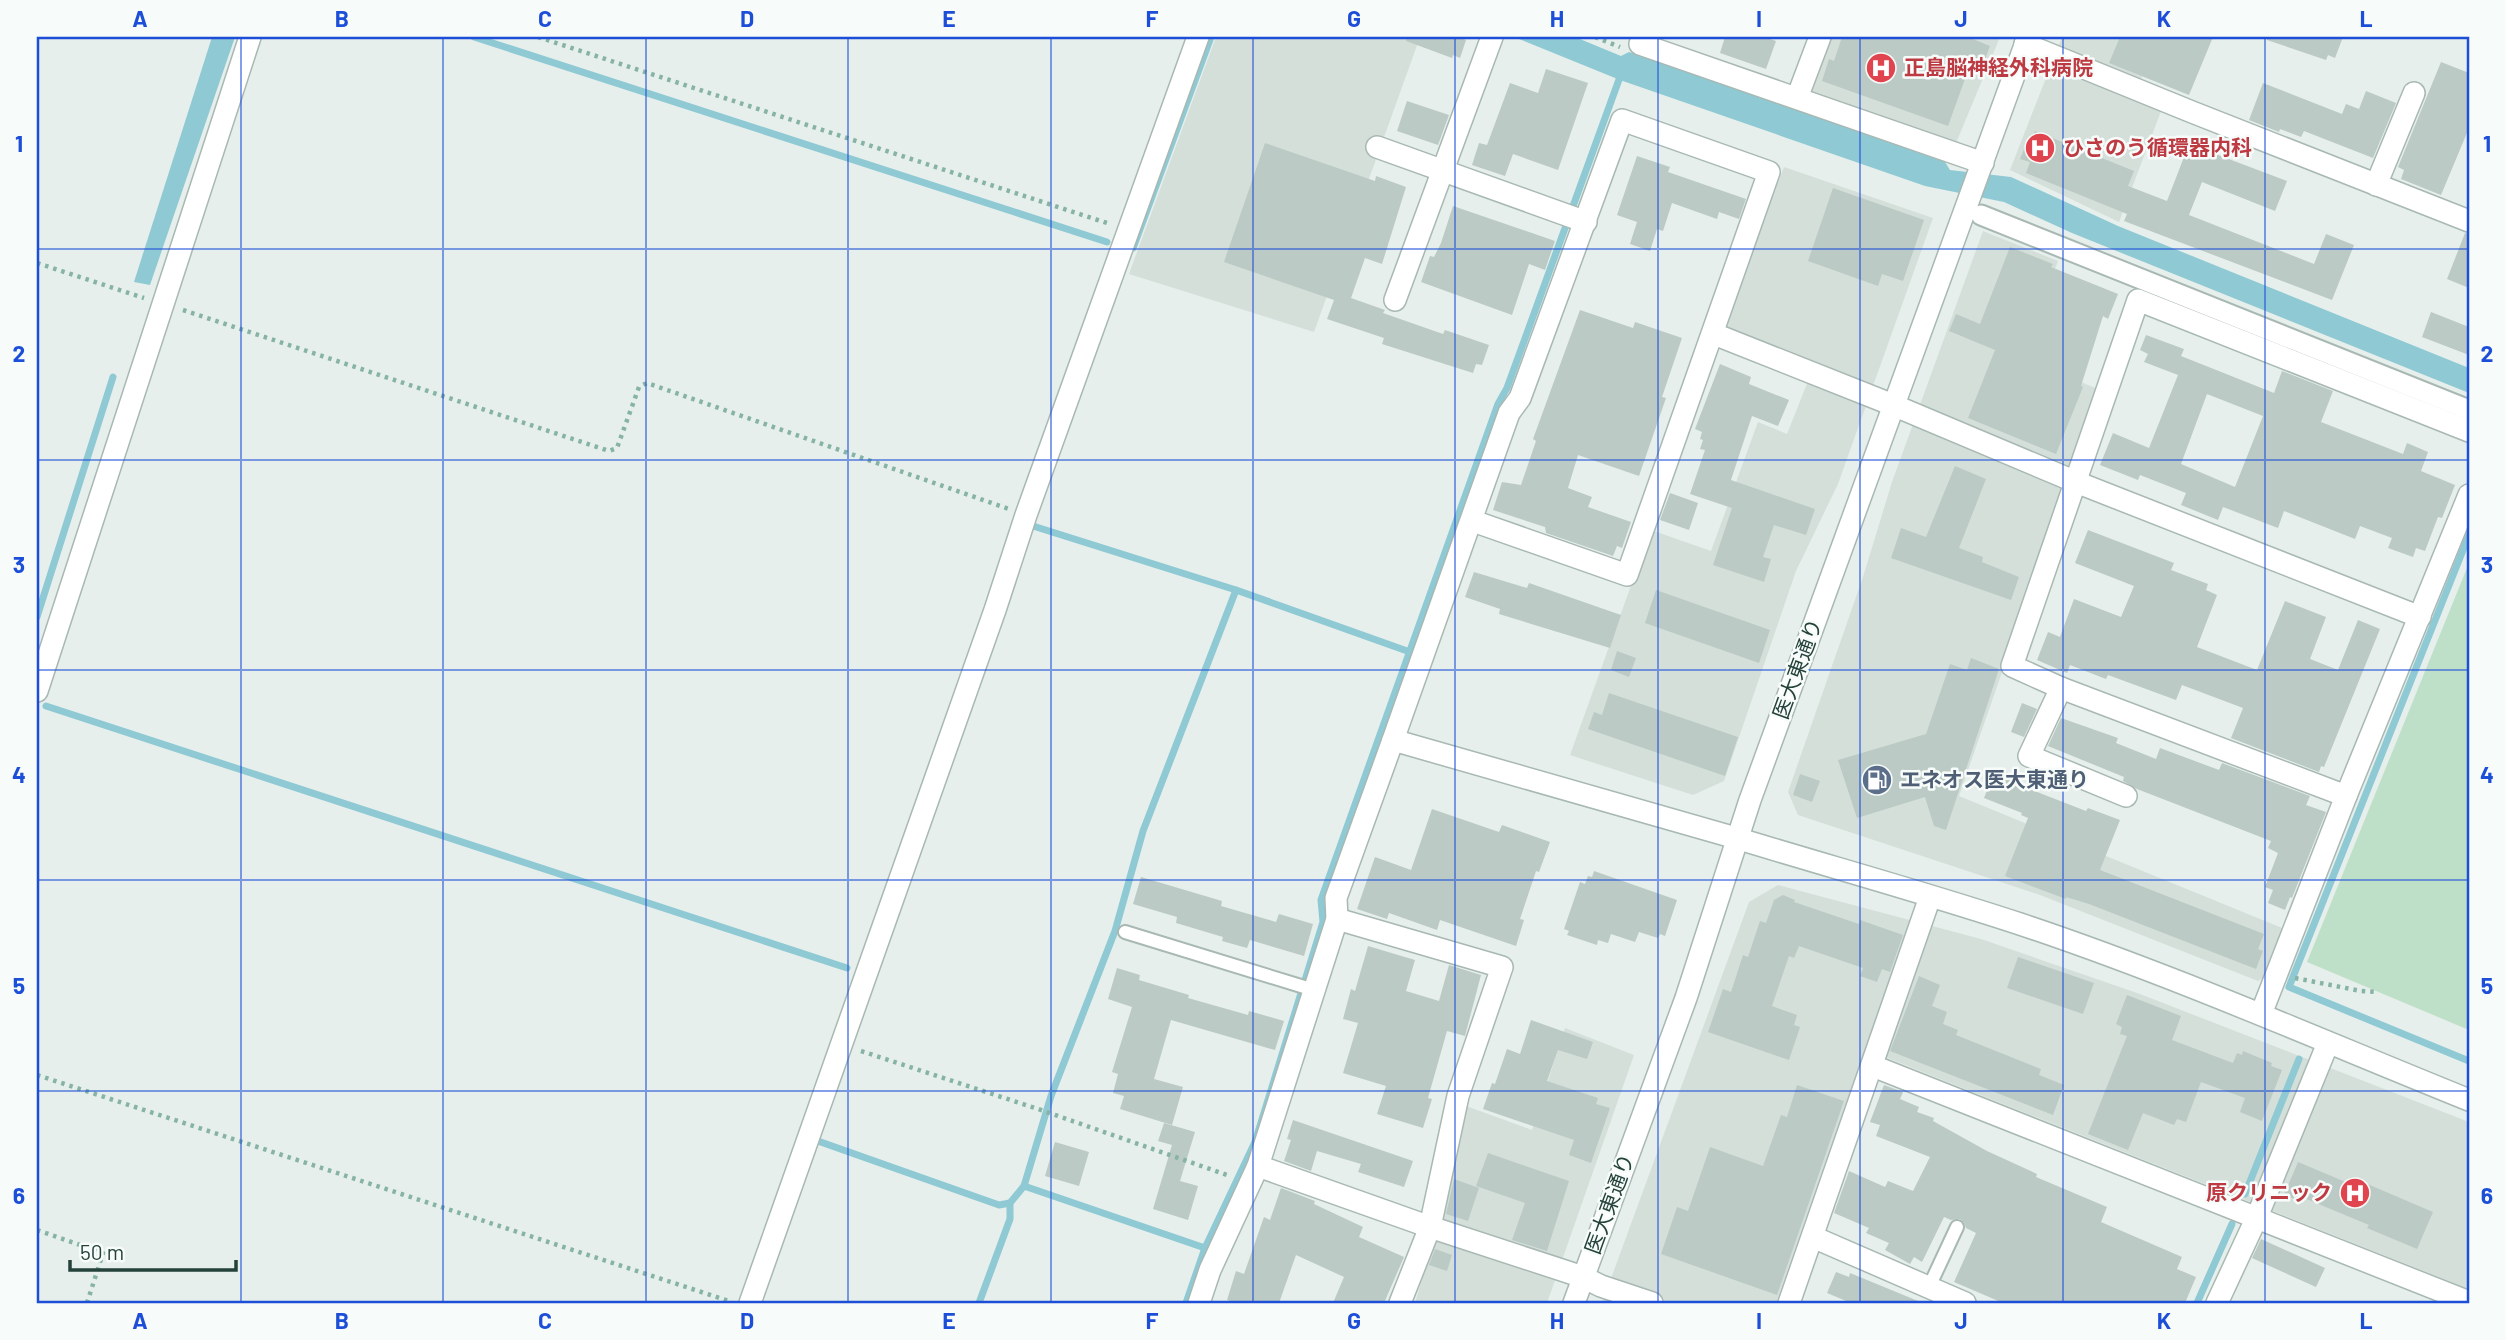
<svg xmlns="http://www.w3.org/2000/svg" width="2506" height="1340" viewBox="0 0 2506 1340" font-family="Barlow,'Noto Sans JP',sans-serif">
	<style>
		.built { fill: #d4dfda }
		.green { fill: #bfe0c8 }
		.water { fill: #8ec9d4 }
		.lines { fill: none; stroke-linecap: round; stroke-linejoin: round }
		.stream { stroke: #8ec9d4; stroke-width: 7 }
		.building { fill: #bbcac4; fill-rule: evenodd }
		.service-casing { stroke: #a8b8b2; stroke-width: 16 }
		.pedestrian-casing { stroke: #a8b8b2; stroke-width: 23 }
		.minor-casing { stroke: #a8b8b2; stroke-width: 24 }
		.tertiary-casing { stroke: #a8b8b2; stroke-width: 24 }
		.path { stroke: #86b3a5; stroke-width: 4.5; stroke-dasharray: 3.5 5; stroke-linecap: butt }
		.service { stroke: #fff; stroke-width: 12 }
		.pedestrian { stroke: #fff; stroke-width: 19 }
		.minor { stroke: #fff; stroke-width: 21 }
		.tertiary { stroke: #fff; stroke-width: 21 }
		.grid { fill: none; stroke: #1d4ed8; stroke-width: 2; stroke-opacity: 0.55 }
		.labels { text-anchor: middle; stroke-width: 5; stroke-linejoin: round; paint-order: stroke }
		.health-label { font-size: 21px; font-weight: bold; fill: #be3a42; stroke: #f7fbf9; text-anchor: start }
		.street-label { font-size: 21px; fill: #24423a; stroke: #f7fbf9 }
		.service-label { font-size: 21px; font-weight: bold; fill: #4e5e75; stroke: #f7fbf9; text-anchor: start }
		.neatline { fill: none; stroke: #1d4ed8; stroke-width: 2.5 }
		.grid-label { font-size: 23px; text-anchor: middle; font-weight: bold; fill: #1d4ed8 }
	</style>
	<rect width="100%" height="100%" fill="#e6efeb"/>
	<!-- built -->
	<g class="built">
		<polygon points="1216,37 1420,37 1314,332 1129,274"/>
		<polygon points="1829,37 2000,37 1949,160 1800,108"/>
		<polygon points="2062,37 2157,37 2135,95 2163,106 2119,222 2010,170"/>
		<polygon points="1784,167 1933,218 1838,484 1796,571 1724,781 1693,795 1570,755 1651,530 1711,551 1758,422 1787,434 1814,366 1723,330"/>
		<polygon points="1983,231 2058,261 2028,339 2052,370 2100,390 1959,796 2287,930 2269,974 2258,981 2040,895 1798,815 1788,792 1863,577 1892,482"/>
		<polygon points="1778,885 1981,939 2140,994 2469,1122 2469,1289 1865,1049 1776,1303 1602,1303 1749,902"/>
		<polygon points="1565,1028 1634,1055 1547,1303 1415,1303 1440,1218 1466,1106 1532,1130"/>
	</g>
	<!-- green -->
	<polygon class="green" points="2469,563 2469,1030 2307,962"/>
	<!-- water -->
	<g class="water">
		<polygon points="212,37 235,37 150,285 134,282"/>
		<polygon points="1514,37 1575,37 1621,56 1629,52 1945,162 1950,170 2011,177 2118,226 2469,368 2469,393 2072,233 2004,202 1925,186 1620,80"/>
	</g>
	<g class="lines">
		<!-- stream -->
		<g class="stream">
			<polyline points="474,37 1107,242"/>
			<polyline points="1133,248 1211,37"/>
			<polyline points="1033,526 1236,590 1410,652"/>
			<polyline points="2469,535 2289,987 2469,1061"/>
			<polyline points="37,617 113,377"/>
			<polyline points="46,706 847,968"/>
			<polyline points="815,1140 999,1205 1010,1203 1024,1186 1205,1248"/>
			<polyline points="1024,1186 1051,1096 1115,931 1143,831 1236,590"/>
			<polyline points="2245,1194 2299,1059"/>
			<polyline points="979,1303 1010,1219 1010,1203"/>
			<polyline points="1186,1303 1205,1248 1255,1142 1323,922 1321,900 1498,404 1507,388 1621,74"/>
			<polyline points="2197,1303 2232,1224"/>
		</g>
	</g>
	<!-- building -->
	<g class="building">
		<polygon points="1407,37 1458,37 1466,40 1460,58 1453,55 1452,58 1406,41"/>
		<polygon points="1725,37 1764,37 1776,41 1766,69 1720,53"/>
		<polygon points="1842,37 1968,37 1990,46 1981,70 1970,65 1948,126 1822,81 1829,59 1834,61"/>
		<polygon points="2120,37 2213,37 2189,95 2109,63"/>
		<polygon points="2267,37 2343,37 2335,58 2328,55 2326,60 2267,40"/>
		<polygon points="2441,62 2469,73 2469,128 2441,195 2401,179 2404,170 2398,167"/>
		<polygon points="1546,69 1588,83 1558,170 1513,154 1505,176 1472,165 1479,143 1487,145 1510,83 1538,93"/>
		<polygon points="2263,83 2342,114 2346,104 2359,109 2366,91 2396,103 2373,158 2304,131 2301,137 2280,129 2279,132 2249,120"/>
		<polygon points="1407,101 1449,115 1438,145 1397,131"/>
		<polygon points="2035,131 2134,171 2128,186 2167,201 2189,144 2287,181 2275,211 2202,182 2189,215 2314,264 2326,234 2354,245 2332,300 2124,221 2127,214 2026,173 2030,162 2020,159 2029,137 2032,139"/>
		<polygon points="1265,143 1375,181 1376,176 1406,187 1382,264 1365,258 1351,298 1385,310 1383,313 1443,334 1445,330 1489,345 1482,365 1476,364 1473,373 1382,344 1384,338 1327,319 1334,300 1224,262"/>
		<polygon points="1637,156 1670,167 1668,172 1746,199 1739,219 1719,212 1717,219 1672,203 1663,231 1657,229 1650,251 1630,244 1637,222 1617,215"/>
		<polygon points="1833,188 1924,220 1903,281 1882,274 1878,286 1808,261"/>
		<polygon points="1453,206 1555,241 1545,270 1529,264 1512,315 1421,282 1430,256 1434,257 1441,243"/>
		<polygon points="2465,233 2469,234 2469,288 2447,279"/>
		<polygon points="2010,247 2053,264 2051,267 2118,294 2108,319 2103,316 2081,386 2083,387 2056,454 1968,418 1995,350 1949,331 1956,314 1980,324"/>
		<polygon points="1580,310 1633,328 1635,322 1682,338 1662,397 1666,398 1639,476 1578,455 1568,488 1592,497 1588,507 1631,522 1622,548 1617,546 1613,556 1546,533 1545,527 1493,510 1502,482 1521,485 1536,441 1533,439"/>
		<polygon points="2431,312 2469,327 2469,355 2422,337"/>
		<path d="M2146,335L2184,349L2181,356L2274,393L2282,371L2333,391L2321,422L2403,454L2407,443L2428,452L2421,471L2455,485L2442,518L2438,517L2425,551L2416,548L2413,557L2388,548L2392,538L2360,526L2355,539L2284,511L2278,528L2223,507L2218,520L2181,505L2186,493L2140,475L2138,480L2100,465L2113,433L2149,448L2178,375L2144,362L2148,354L2140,350ZM2207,394L2263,416L2235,487L2181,464Z"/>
		<polygon points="1720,364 1751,377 1749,384 1789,400 1778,426 1752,416 1731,480 1815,509 1806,535 1774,525 1763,557 1771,559 1764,582 1713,565 1732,508 1690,494 1705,450 1700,449 1703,440 1700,439 1702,432 1695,429"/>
		<polygon points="1955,466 1986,479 1959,548 1983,557 1982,562 2019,577 2011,600 1891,558 1901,528 1926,537"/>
		<polygon points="1670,493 1698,503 1689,530 1660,520"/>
		<polygon points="2088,530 2174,563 2171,570 2208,584 2206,590 2217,595 2197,647 2257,670 2285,601 2326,617 2310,659 2338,670 2358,620 2380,629 2324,767 2321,766 2319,772 2231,738 2243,708 2182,685 2176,700 2108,675 2106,679 2070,665 2067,673 2037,660 2048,632 2060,637 2074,599 2121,617 2134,586 2075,563"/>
		<polygon points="1474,572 1527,588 1529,583 1621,615 1610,648 1499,614 1500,609 1465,597"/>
		<polygon points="1656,590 1770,630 1759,663 1645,623"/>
		<polygon points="1617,651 1636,658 1629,677 1611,670"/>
		<polygon points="1971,658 1999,669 1946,830 1934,826 1925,797 1857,818 1838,760 1926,734 1950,664 1967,670"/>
		<polygon points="1609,693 1738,737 1725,776 1588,729 1594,712 1602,715"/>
		<polygon points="2022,703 2037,709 2024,737 2011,732"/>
		<polygon points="2061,718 2118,738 2116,743 2156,759 2160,748 2219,770 2222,763 2310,796 2306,805 2326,812 2292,898 2290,897 2285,910 2268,903 2273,890 2265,887 2278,853 2268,848 2271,841 2137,789 2123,781 2124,777 2048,746"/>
		<polygon points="1996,768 2017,776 2014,783 2086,811 2088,808 2120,820 2100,870 2264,934 2258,949 2263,951 2256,969 2089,904 2066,897 2066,899 2005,876 2028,818 2021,815 2022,813 1984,798"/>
		<polygon points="1800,774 1820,781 1812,802 1793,795"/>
		<polygon points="1432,809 1499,832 1502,825 1550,842 1539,872 1536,871 1520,919 1524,920 1516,946 1440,920 1437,930 1389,913 1387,919 1357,909 1375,857 1411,870"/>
		<polygon points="1594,871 1677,900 1665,936 1660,934 1658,938 1639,932 1635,942 1611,934 1608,943 1598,940 1597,945 1567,935 1569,931 1564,929 1580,882 1585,884 1588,876 1592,877"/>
		<polygon points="1141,877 1222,901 1221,906 1276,922 1279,914 1313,924 1304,956 1250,940 1247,948 1222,941 1223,937 1176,923 1177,917 1133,904"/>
		<polygon points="1783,895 1795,900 1794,902 1859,924 1860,920 1903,935 1890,972 1882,969 1877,982 1860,976 1863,968 1799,946 1794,958 1789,956 1772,1006 1797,1015 1794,1025 1800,1027 1789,1060 1708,1032 1723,989 1731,992 1743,955 1748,957 1760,921 1766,923 1774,900"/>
		<polygon points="1368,946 1415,960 1406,991 1439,1001 1449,965 1481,975 1465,1036 1447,1031 1428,1098 1432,1099 1423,1128 1377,1114 1386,1086 1343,1073 1358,1023 1343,1019 1351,989 1355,991"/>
		<polygon points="2018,957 2094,983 2083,1014 2007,988"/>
		<polygon points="1117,968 1140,975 1139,980 1189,995 1188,998 1248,1015 1249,1011 1284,1021 1275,1050 1171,1020 1154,1079 1183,1087 1172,1125 1120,1109 1124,1096 1113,1093 1118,1074 1112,1072 1132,1007 1108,999"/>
		<polygon points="1919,976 1940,985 1932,1006 1947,1012 1943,1024 1958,1030 1956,1035 2041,1069 2039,1075 2064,1085 2053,1115 1890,1051"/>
		<polygon points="2127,995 2181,1016 2172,1040 2233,1063 2237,1053 2242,1055 2243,1051 2272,1063 2271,1066 2282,1070 2262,1121 2240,1112 2245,1098 2201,1082 2186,1122 2177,1119 2174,1125 2143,1113 2128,1150 2088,1134 2127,1036 2120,1034 2122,1027 2116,1024"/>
		<polygon points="1531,1020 1593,1042 1587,1059 1558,1050 1547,1081 1598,1098 1596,1104 1610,1108 1591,1163 1569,1155 1574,1140 1483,1109 1492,1083 1495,1084 1507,1049 1520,1054"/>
		<polygon points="1797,1085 1844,1101 1777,1295 1661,1254 1677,1207 1688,1211 1710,1147 1763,1166 1781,1115 1787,1117"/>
		<polygon points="1884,1085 1903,1092 1900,1099 1919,1107 1917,1112 1934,1118 1933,1121 1987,1151 2037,1174 2036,1177 2107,1207 2101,1222 2182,1257 2177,1269 2196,1277 2185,1303 2003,1303 1954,1282 1976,1233 1966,1228 1964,1223 1960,1219 1951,1220 1944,1217 1922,1262 1914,1257 1910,1264 1885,1250 1889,1243 1866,1233 1869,1228 1834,1213 1849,1171 1885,1187 1888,1181 1913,1191 1930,1157 1876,1136 1880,1125 1870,1122"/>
		<polygon points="1293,1120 1413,1161 1404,1187 1358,1172 1361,1164 1317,1151 1311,1171 1284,1161 1291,1140 1287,1139"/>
		<polygon points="1164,1123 1195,1132 1180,1181 1198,1186 1188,1220 1153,1209 1172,1145 1158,1141"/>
		<polygon points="1055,1142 1089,1152 1079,1186 1045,1176"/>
		<polygon points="1488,1153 1569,1181 1547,1251 1512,1240 1525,1203 1476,1186"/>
		<polygon points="2298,1162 2348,1183 2351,1177 2433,1212 2417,1249 2367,1228 2369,1225 2304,1198 2302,1202 2284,1195"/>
		<polygon points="1454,1179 1479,1188 1468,1221 1446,1214"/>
		<polygon points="1281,1188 1315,1201 1314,1204 1363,1227 1359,1237 1404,1257 1384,1303 1333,1303 1344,1277 1296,1255 1279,1303 1237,1303 1227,1300 1236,1271 1244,1274 1264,1217 1270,1220"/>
		<polygon points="2261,1239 2325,1268 2316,1287 2252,1258"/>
		<polygon points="1435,1249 1452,1255 1447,1271 1429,1265"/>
		<polygon points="1836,1272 1849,1277 1850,1273 1923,1303 1851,1303 1827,1293"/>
	</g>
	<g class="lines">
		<!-- service casing -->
		<g class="service-casing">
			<g id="service">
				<polyline points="1125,932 1314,990"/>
				<polyline points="1929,1287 1957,1227"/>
			</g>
		</g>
		<!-- pedestrian casing -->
		<g class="pedestrian-casing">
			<polyline id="pedestrian" points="1981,215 2469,410"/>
		</g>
		<!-- minor casing -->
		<g class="minor-casing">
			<g id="minor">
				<polyline points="1643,37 1640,44 1983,163"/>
				<polyline points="2025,44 2192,112 2469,221"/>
				<polyline points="1797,98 1820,37"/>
				<polyline points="1377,147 1586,222"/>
				<polyline points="2376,185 2414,93"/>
				<polyline points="1395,300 1492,37"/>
				<polyline points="1714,334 1893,405 2076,482 2420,617"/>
				<polyline points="2061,688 2029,756 2126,796"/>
				<polyline points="37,691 250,37"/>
				<polyline points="1393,740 1509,413 1520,398 1622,120 1769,172 1627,575 1473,521"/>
				<polyline points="2346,796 2061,688 2012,666 2138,300 2469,431"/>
				<polyline points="1337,919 1502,967 1458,1096 1430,1227 1400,1303"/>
				<polyline points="2261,1014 2346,796 2469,495"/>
				<polyline points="1873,1066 2469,1302"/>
				<polyline points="1258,1166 1430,1227 1583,1277 1601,1286 1652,1303"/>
				<polyline points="1813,1237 1965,1303"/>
				<polyline points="750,1303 995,610 1026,515 1198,37"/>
				<polyline points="1199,1303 1210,1270 1258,1166 1337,919 1336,898 1393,740 1736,838"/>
				<polyline points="1789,1303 1930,897"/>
				<polyline points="2217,1303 2257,1217 2328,1043"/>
			</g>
		</g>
		<!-- tertiary casing -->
		<g class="tertiary-casing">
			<g id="tertiary">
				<path d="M1736,838C1831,867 1926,893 2020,924C2173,975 2320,1040 2469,1100"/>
				<polyline points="1574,1303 1686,998 1750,800 2028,37"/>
			</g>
		</g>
		<!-- path -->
		<g class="path">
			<polyline points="538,37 1110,224"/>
			<polyline points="1595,37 1620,47"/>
			<polyline points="37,263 144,298"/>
			<polyline points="183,310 609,451 617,448 639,387 647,383 1009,509"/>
			<polyline points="2295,978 2361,991 2378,992"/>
			<polyline points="861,1051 1038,1109 1230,1176"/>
			<polyline points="37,1075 732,1302"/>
			<polyline points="37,1230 103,1253 87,1303"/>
		</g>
		<!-- service -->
		<use href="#service" class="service"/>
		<!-- pedestrian -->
		<use href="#pedestrian" class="pedestrian"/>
		<!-- minor -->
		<use href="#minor" class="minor"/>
		<!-- tertiary -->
		<use href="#tertiary" class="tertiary"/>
	</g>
	<!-- grid -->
	<path class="grid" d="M241,37V1303M443,37V1303M646,37V1303M848,37V1303M1051,37V1303M1253,37V1303M1455,37V1303M1658,37V1303M1860,37V1303M2063,37V1303M2265,37V1303M37,249H2469M37,460H2469M37,670H2469M37,880H2469M37,1091H2469"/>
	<!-- icons -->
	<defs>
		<g id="hospital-disc" transform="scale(1.575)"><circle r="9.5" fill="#e0444e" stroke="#f7fbf9"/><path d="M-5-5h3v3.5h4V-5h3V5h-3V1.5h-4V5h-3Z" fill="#fff"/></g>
		<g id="fuel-disc" transform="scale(1.575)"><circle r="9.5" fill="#5c6f8a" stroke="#f7fbf9"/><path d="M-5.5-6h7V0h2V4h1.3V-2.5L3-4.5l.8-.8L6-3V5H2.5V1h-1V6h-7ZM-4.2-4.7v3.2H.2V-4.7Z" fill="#fff"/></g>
	</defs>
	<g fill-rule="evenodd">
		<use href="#hospital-disc" x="1881" y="68"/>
		<use href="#hospital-disc" x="2040" y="148"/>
		<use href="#fuel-disc" x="1877" y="780"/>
		<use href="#hospital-disc" x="2355" y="1193"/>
	</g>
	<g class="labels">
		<!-- health labels -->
		<g class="health-label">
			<text x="1904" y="75">正島脳神経外科病院</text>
			<text x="2063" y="155">ひさのう循環器内科</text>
			<text x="2332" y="1200" text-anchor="end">原クリニック</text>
		</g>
		<!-- street labels -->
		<g class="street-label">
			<text transform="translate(1798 669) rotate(-70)" y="7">医大東通り</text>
			<text transform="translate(1610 1204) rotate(-70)" y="7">医大東通り</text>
		</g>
		<!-- service labels -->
		<g class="service-label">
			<text x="1900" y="787">エネオス医大東通り</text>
		</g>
	</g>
	<!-- border -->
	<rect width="2506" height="1340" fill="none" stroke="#f7fbf9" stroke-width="77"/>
	<!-- scale -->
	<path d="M70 1260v10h166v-10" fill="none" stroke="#24423a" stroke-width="3.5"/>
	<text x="80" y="1260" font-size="21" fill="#24423a" stroke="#f7fbf9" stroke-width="5" paint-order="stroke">50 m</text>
	<rect x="38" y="38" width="2430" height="1264" class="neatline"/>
	<g class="grid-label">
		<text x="140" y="27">A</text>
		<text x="342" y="27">B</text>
		<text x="545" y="27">C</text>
		<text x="747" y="27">D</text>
		<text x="949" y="27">E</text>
		<text x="1152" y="27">F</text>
		<text x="1354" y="27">G</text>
		<text x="1557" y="27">H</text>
		<text x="1759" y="27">I</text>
		<text x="1961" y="27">J</text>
		<text x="2164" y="27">K</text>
		<text x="2366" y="27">L</text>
		<text x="19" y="152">1</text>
		<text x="2487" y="152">1</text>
		<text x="19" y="362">2</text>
		<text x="2487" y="362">2</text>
		<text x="19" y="573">3</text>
		<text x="2487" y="573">3</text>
		<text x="19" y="783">4</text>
		<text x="2487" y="783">4</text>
		<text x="19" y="994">5</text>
		<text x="2487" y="994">5</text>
		<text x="19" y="1204">6</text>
		<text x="2487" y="1204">6</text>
		<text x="140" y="1329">A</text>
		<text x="342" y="1329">B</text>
		<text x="545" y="1329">C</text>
		<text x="747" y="1329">D</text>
		<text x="949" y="1329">E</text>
		<text x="1152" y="1329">F</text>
		<text x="1354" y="1329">G</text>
		<text x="1557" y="1329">H</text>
		<text x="1759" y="1329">I</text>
		<text x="1961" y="1329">J</text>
		<text x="2164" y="1329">K</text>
		<text x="2366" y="1329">L</text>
	</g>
</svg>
